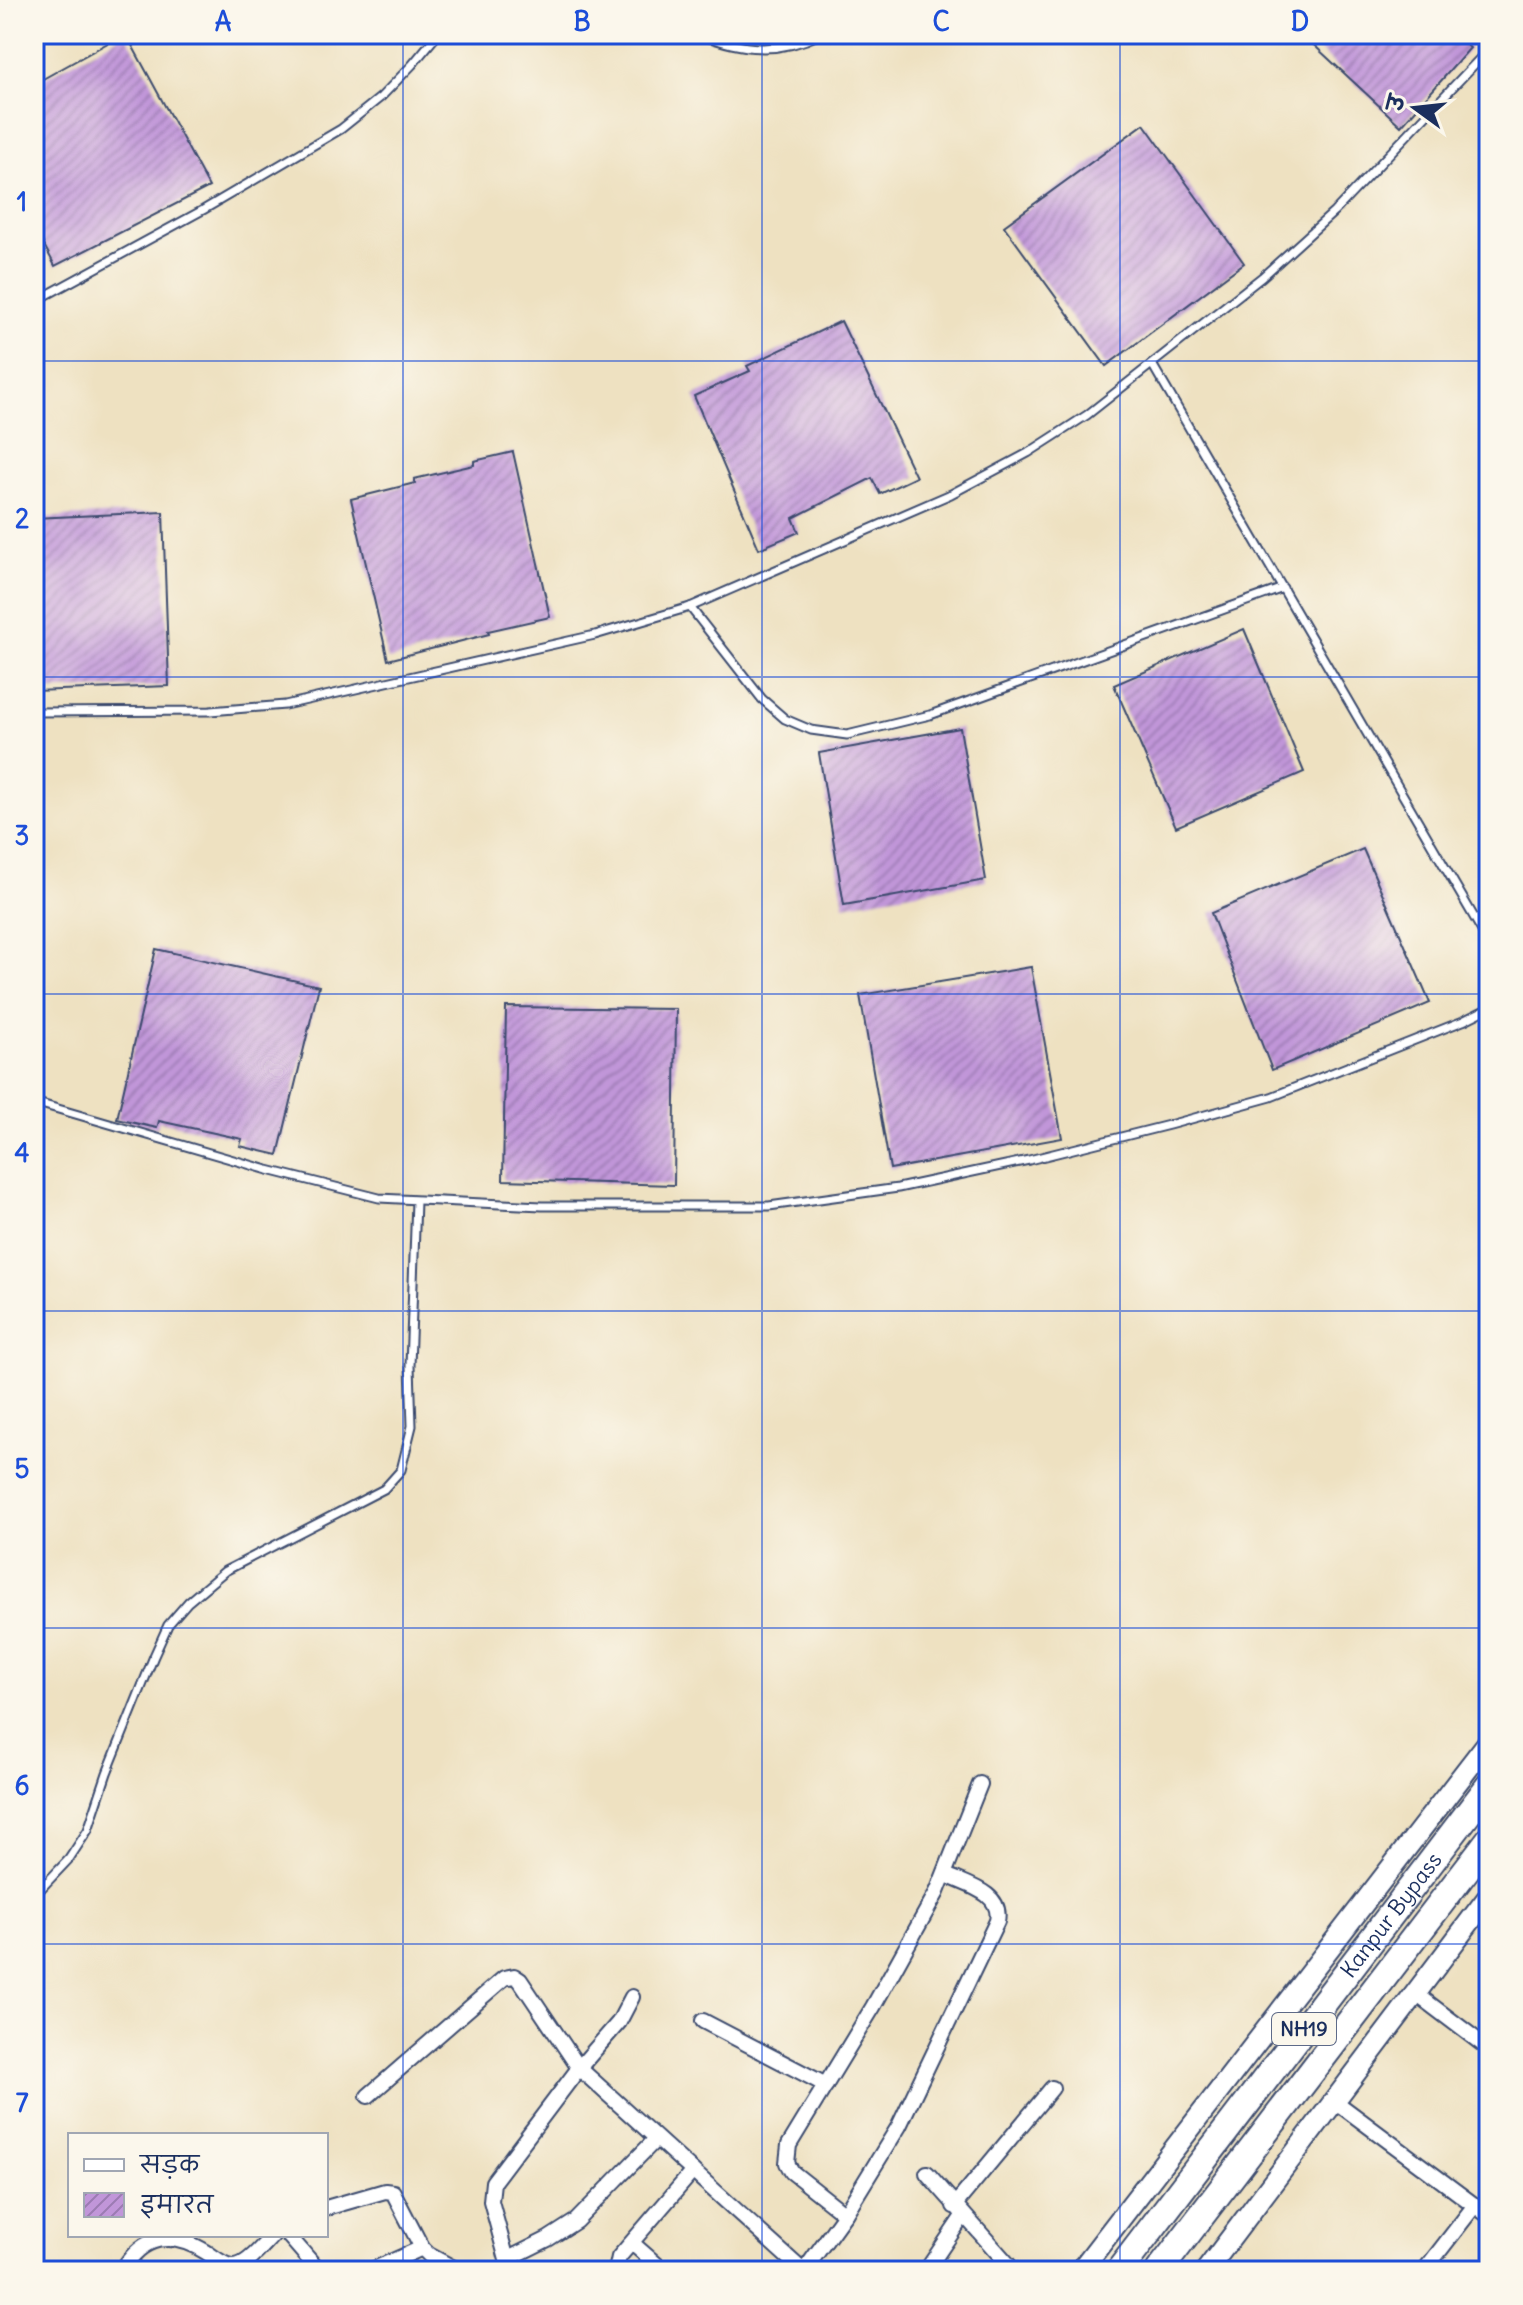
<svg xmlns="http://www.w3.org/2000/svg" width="1523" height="2305" viewBox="0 0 1523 2305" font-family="Delius,'Playpen Sans Deva',sans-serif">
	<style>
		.building { fill: url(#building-hatch) }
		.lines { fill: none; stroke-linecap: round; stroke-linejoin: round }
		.lane-casing { stroke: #3b4a6d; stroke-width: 11 }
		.street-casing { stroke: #3b4a6d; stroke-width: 18 }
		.secondary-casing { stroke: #3b4a6d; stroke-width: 24 }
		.highway-casing { stroke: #3b4a6d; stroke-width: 30 }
		.lane { stroke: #fff; stroke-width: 7 }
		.street { stroke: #fff; stroke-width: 14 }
		.secondary { stroke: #fff; stroke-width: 20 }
		.highway { stroke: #fff; stroke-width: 26 }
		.grid { fill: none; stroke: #1d4ed8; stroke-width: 2; stroke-opacity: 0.55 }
		.labels { text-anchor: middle; stroke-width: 6; stroke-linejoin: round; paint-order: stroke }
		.shield { fill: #fbf7ec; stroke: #5e6b89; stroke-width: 2 }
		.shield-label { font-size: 20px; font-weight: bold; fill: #1b2f5e }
		.street-label { font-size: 22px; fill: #1b2f5e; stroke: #fbf7ec }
		.neatline { fill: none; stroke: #1d4ed8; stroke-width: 3 }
		.grid-label { font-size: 26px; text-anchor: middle; font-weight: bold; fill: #1d4ed8 }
	</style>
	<defs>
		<pattern id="building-hatch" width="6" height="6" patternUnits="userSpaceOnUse" patternTransform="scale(2)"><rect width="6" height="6" fill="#c196d9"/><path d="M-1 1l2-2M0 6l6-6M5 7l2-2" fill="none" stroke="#9c7bb3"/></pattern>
	</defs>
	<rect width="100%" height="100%" fill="#fbf7ec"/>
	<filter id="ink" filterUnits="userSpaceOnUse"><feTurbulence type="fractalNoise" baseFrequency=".0125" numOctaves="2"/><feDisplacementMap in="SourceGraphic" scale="16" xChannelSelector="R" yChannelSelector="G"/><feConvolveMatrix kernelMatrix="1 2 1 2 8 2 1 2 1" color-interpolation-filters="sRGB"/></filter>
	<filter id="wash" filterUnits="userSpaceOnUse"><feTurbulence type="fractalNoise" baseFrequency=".006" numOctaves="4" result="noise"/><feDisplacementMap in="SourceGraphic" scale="32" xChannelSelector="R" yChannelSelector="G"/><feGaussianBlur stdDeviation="1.8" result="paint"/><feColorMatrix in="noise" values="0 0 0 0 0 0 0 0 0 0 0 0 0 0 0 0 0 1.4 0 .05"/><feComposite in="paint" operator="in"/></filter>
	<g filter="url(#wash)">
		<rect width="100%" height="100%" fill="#eee1c1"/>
		<g id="blocks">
			<!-- building -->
			<g class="building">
				<polygon points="124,34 126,34 209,187 55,266 34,226 34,84"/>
				<polygon points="1302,34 1455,34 1470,48 1401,126"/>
				<polygon points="1144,124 1244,263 1106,366 1004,226"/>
				<polygon points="841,321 916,477 880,494 872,478 793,518 799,532 759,549 694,396 750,371 747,366"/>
				<polygon points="513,452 550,617 488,631 489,634 388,660 351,499 415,483 414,479 474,465 474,461"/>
				<polygon points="163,512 169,686 34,691 34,518"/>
				<polygon points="1244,629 1304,772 1176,827 1114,685"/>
				<polygon points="960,728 986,880 844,905 819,753"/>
				<polygon points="1363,849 1430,1003 1272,1070 1211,913"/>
				<polygon points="156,949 319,986 278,1155 240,1146 242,1139 159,1121 157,1128 117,1119"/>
				<polygon points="1031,967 1062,1138 890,1169 860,995"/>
				<polygon points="506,1007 676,1009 674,1185 503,1180"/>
			</g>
		</g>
	</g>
	<g filter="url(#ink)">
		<use href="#blocks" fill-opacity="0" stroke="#3b4a6d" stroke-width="2"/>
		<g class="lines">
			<!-- lane casing -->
			<g class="lane-casing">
				<g id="lane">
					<path d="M699,34C742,50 777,55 820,34"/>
					<polyline points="34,302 203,210 341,129 381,97 412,65 438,34"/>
					<polyline points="1152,364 1489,943"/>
					<polyline points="690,607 762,699 785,719 811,730 847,735 930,715 1283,588"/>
					<polyline points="34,712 210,711 285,705 595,635 690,607 951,494 1028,453 1087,415 1262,277 1334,212 1489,49"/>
					<polyline points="34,1102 268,1170 379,1198 542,1206 769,1206 898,1188 1029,1160 1169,1125 1271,1097 1463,1021 1489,1008"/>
					<polyline points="34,1896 69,1859 88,1830 107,1773 154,1656 168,1625 188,1602 225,1571 384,1489 401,1470 412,1426 410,1366 416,1201"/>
				</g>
			</g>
			<!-- street casing -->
			<g class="street-casing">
				<g id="street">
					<polyline points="1415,1993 1489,2049"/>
					<polyline points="703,2021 826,2085"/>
					<polyline points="368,2096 504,1978 514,1976 520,1980 579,2068 803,2271"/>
					<polyline points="1336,2102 1489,2216"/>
					<polyline points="927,2173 1014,2271"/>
					<polyline points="954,2206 1052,2088"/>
					<polyline points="326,2208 385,2191 393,2192 422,2248 429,2255 459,2271"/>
					<polyline points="845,2214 792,2172 787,2163 789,2145 873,2007 937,1892 980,1784"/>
					<polyline points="288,2235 319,2271"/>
					<polyline points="632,2243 664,2271"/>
					<polyline points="508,2259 548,2239 576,2221 656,2139"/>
					<path d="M122,2271C143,2234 172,2231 206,2252C214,2257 225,2267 234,2266C248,2266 264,2244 273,2235"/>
					<polyline points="370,2271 422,2248"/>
					<polyline points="510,2271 491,2201 493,2182 579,2068 619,2022 632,1997"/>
					<polyline points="616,2271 619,2257 693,2171"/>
					<path d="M804,2271L845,2214L899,2126L997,1921C1003,1893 967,1885 946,1875"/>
					<polyline points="926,2271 963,2216"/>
					<polyline points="1424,2271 1475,2205"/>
				</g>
			</g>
			<!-- secondary casing -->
			<g class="secondary-casing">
				<g id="secondary">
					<polyline points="1080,2271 1489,1741"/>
					<polyline points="1206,2271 1489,1896"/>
				</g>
			</g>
			<!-- highway casing -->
			<g class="highway-casing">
				<g id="highway">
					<path id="s1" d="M1119,2271L1489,1786"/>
					<polyline points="1159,2271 1489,1840"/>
				</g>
			</g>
			<!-- lane -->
			<use href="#lane" class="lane"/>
			<!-- street -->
			<use href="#street" class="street"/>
			<!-- secondary -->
			<use href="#secondary" class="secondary"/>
			<!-- highway -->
			<use href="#highway" class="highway"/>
		</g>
	</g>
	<!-- grid -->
	<path class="grid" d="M403,34V2271M762,34V2271M1120,34V2271M34,361H1489M34,677H1489M34,994H1489M34,1311H1489M34,1628H1489M34,1944H1489"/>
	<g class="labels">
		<!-- shield labels -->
		<rect class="shield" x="1272" y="2013" width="64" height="32" rx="6"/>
		<g class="shield-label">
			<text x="1304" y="2036">NH19</text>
		</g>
		<!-- street labels -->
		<g class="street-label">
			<text dy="8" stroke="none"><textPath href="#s1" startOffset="448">Kanpur Bypass</textPath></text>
		</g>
	</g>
	<!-- margin -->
	<rect width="1523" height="2305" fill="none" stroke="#fbf7ec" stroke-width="88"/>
	<!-- legend -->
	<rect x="68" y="2133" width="260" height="104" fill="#fbf7ec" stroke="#a1a7b3" stroke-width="2"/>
	<rect x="84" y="2159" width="40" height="12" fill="#ffffff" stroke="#a1a7b3" stroke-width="2"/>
	<text x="140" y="2173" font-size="24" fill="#1b2f5e">सड़क</text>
	<rect x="84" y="2193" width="40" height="24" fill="url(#building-hatch)" stroke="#a1a7b3" stroke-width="2"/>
	<text x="140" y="2213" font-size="24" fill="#1b2f5e">इमारत</text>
	<!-- north arrow -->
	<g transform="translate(1415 108) rotate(285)" stroke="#fbf7ec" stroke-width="6" paint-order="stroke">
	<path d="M0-6L14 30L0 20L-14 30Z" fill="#1b2f5e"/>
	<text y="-12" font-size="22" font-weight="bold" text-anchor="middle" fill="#1b2f5e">उ</text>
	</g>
	<rect x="44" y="44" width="1435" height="2217" class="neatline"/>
	<g class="grid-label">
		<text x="223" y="31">A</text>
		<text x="582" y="31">B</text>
		<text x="941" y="31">C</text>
		<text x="1300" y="31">D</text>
		<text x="22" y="211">1</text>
		<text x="22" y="528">2</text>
		<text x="22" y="845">3</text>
		<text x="22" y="1162">4</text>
		<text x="22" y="1478">5</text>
		<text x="22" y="1795">6</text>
		<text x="22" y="2112">7</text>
	</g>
</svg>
